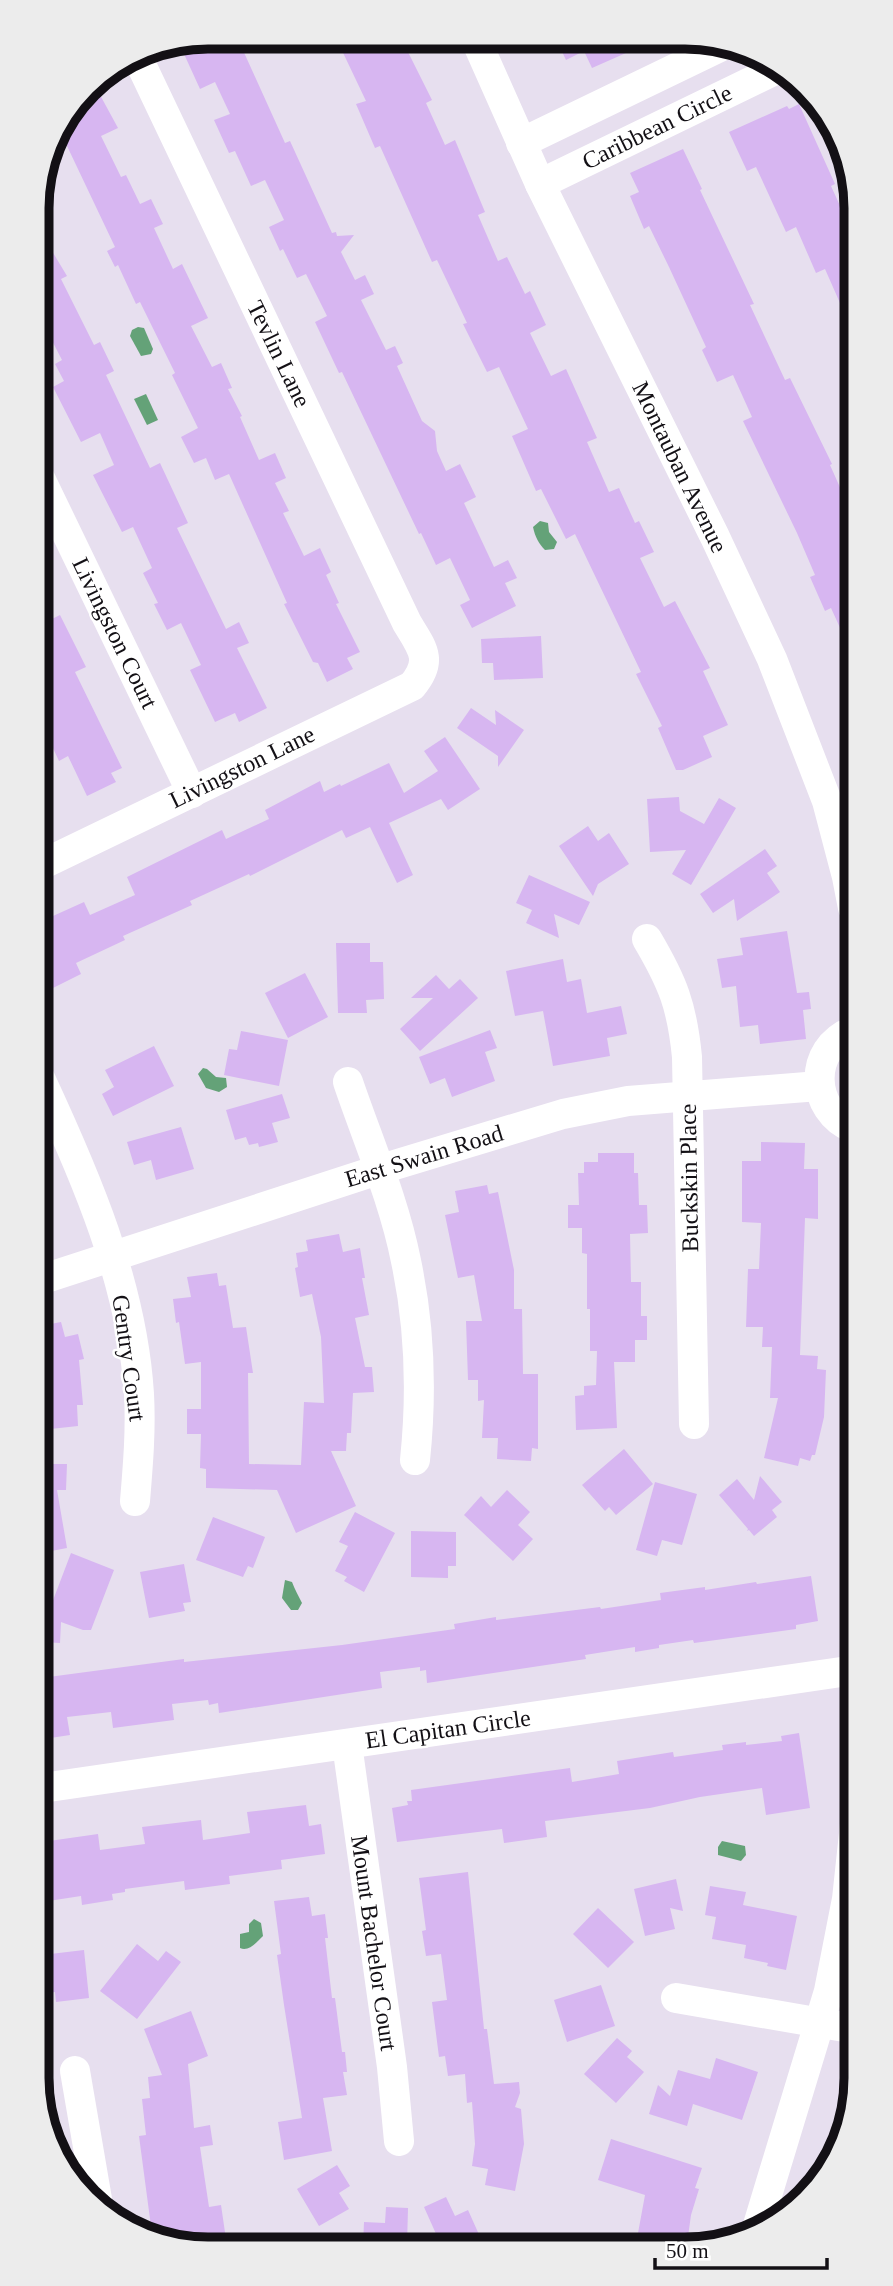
<svg xmlns="http://www.w3.org/2000/svg" width="893" height="2286" viewBox="0 0 893 2286" font-family="Georgia,serif">
	<style>
		.water { fill: #64a278 }
		.building { fill: #d7b6f1 }
		.lines { fill: none; stroke-linecap: round; stroke-linejoin: round }
		.minor { stroke: #fff; stroke-width: 30 }
		.labels { text-anchor: middle; stroke-width: 5; stroke-linejoin: round; paint-order: stroke }
		.street-label { font-size: 24px; fill: #131015; stroke: #fff }
		.rim { fill: none; stroke: #131015; stroke-width: 9 }
	</style>
	<rect width="100%" height="100%" fill="#e7dfef"/>
	<!-- water -->
	<g class="water">
		<polygon points="138,327 144,328 153,349 151,354 141,356 130,336 132,330"/>
		<polygon points="146,394 158,420 147,425 134,399"/>
		<path d="M540,521L548,523L549,532L557,542L554,549L545,550C539,544 535,537 533,527Z"/>
		<polygon points="203,1068 207,1069 216,1077 226,1078 227,1087 219,1092 206,1088 198,1074"/>
		<path d="M285,1580L292,1582C295,1590 298,1595 302,1603L298,1610H291L282,1598Z"/>
		<polygon points="722,1841 745,1846 746,1855 741,1861 718,1855 718,1847"/>
		<path d="M254,1919L261,1923L263,1936C257,1942 249,1952 240,1948V1934L249,1932V1924Z"/>
	</g>
	<!-- building -->
	<g class="building">
		<polygon points="208,37 237,37 285,143 290,141 332,233 336,232 337,236 354,235 341,252 355,280 365,275 374,294 361,300 386,350 395,346 403,363 397,366 422,421 435,431 437,451 446,471 460,464 476,497 464,503 494,567 508,560 517,578 505,583 516,606 472,628 460,605 470,600 450,558 436,565 421,533 419,534 342,372 339,373 315,322 327,316 306,274 297,278 283,249 280,251 269,227 284,220 265,180 251,186 235,151 229,153 214,120 230,114 215,82 200,89 179,43"/>
		<polygon points="336,38 401,38 432,100 426,103 445,145 455,140 485,212 478,215 498,261 507,257 525,294 530,291 546,325 530,333 551,376 566,369 597,438 587,442 609,492 619,488 635,523 639,521 654,552 640,558 664,607 675,601 710,668 703,671 728,725 703,736 712,757 683,770 676,770 658,728 662,726 636,674 641,672 575,534 566,539 541,489 536,491 512,436 528,429 499,367 487,372 463,324 467,323 437,260 432,262 380,146 375,148 356,104 366,101"/>
		<polygon points="556,39 620,39 626,53 592,68 584,51 566,60"/>
		<polygon points="93,82 118,128 101,136 121,177 126,175 140,204 151,199 163,224 154,228 173,269 182,264 208,318 191,326 212,367 221,363 232,388 228,389 242,416 240,417 259,460 275,453 286,478 275,483 289,511 283,513 304,556 320,548 331,572 326,575 339,603 336,604 360,652 347,658 353,669 327,682 318,663 313,662 284,604 287,603 229,474 215,480 206,458 194,463 181,437 198,428 172,375 175,373 140,302 136,304 118,265 115,267 107,251 115,247 58,127"/>
		<polygon points="799,104 835,184 831,186 851,230 851,328 825,269 816,273 796,227 786,232 756,167 747,171 729,132 787,106 789,109"/>
		<polygon points="683,149 702,189 700,190 754,304 750,305 785,380 790,378 832,464 830,465 851,512 852,654 831,608 825,611 810,577 815,575 797,533 743,421 752,417 733,375 717,382 702,350 706,347 669,267 649,226 644,229 630,196 639,192 630,173"/>
		<polygon points="37,226 67,276 61,279 94,345 100,342 114,371 106,375 150,468 160,463 188,523 177,528 226,629 239,622 249,643 237,648 267,708 239,722 235,713 215,722 190,670 201,665 181,623 167,630 154,604 158,603 143,573 152,568 133,527 122,532 93,475 114,465 100,433 81,442 53,387 64,381 55,364 62,360 45,327 38,331"/>
		<polygon points="38,592 52,619 60,615 86,667 75,672 122,768 111,773 116,782 87,796 68,756 59,761 39,718"/>
		<polygon points="541,636 543,678 494,680 493,663 482,663 481,639"/>
		<polygon points="471,708 496,725 495,710 524,730 498,767 498,756 457,728"/>
		<polygon points="445,737 480,789 448,810 441,799 389,823 413,875 397,883 370,827 346,838 342,830 250,876 249,874 190,901 192,905 123,936 125,940 76,963 81,974 49,990 39,971 39,887 53,916 84,902 90,915 135,895 127,877 222,830 226,839 269,819 265,810 320,781 324,792 340,784 341,786 389,763 404,793 438,771 424,751"/>
		<polygon points="679,797 680,811 704,824 719,798 736,808 691,885 672,874 686,850 650,852 647,799"/>
		<polygon points="588,826 598,841 609,833 629,864 598,884 593,896 559,846"/>
		<polygon points="765,849 777,866 767,873 780,892 737,921 734,899 713,913 700,894"/>
		<polygon points="529,875 590,902 579,925 554,914 559,938 526,923 532,910 516,903"/>
		<polygon points="787,931 797,993 809,992 811,1009 803,1010 806,1039 760,1044 758,1025 740,1027 736,986 722,988 717,959 743,955 740,938"/>
		<polygon points="336,943 370,943 370,962 383,962 384,999 366,1000 367,1013 338,1013"/>
		<polygon points="563,959 567,982 581,979 587,1013 621,1006 627,1034 607,1038 610,1056 553,1066 543,1011 515,1016 506,971"/>
		<polygon points="305,973 328,1017 288,1038 265,993"/>
		<polygon points="436,975 449,989 460,979 478,998 420,1051 400,1029 433,998 411,998"/>
		<polygon points="490,1030 497,1048 485,1052 495,1081 452,1097 445,1078 430,1084 419,1057"/>
		<polygon points="241,1031 288,1040 279,1086 224,1075 229,1049 237,1050"/>
		<polygon points="154,1046 174,1086 113,1116 102,1094 114,1087 105,1070"/>
		<polygon points="282,1094 290,1118 272,1123 278,1142 259,1147 258,1143 249,1145 246,1137 235,1140 226,1110"/>
		<polygon points="181,1127 194,1169 156,1180 151,1160 134,1165 127,1142"/>
		<polygon points="761,1142 805,1143 804,1169 818,1169 818,1219 805,1218 800,1355 818,1356 817,1369 826,1370 824,1417 815,1455 812,1455 810,1461 800,1458 798,1466 764,1458 778,1398 770,1398 772,1347 762,1347 763,1327 746,1327 748,1269 759,1269 761,1223 742,1222 742,1161 761,1161"/>
		<polygon points="598,1153 634,1153 634,1173 638,1173 639,1205 647,1205 648,1233 630,1234 631,1282 641,1282 641,1316 647,1316 647,1340 635,1340 635,1362 614,1362 617,1428 576,1430 575,1396 584,1395 584,1386 596,1385 597,1351 590,1351 590,1309 587,1309 587,1254 582,1253 582,1228 568,1228 568,1205 579,1205 578,1173 584,1173 584,1162 598,1162"/>
		<polygon points="487,1185 489,1194 498,1192 514,1270 514,1309 522,1309 523,1374 538,1374 538,1449 532,1448 531,1461 497,1459 498,1438 482,1438 484,1400 478,1401 478,1380 468,1380 466,1321 482,1321 474,1275 458,1278 445,1215 459,1212 455,1191"/>
		<polygon points="339,1234 343,1252 360,1248 365,1278 362,1278 369,1315 355,1318 365,1367 372,1367 374,1392 353,1393 351,1433 347,1433 346,1451 331,1451 356,1506 296,1533 277,1490 206,1488 206,1469 200,1468 201,1434 187,1434 187,1409 201,1409 201,1362 185,1364 179,1322 176,1323 173,1299 191,1297 187,1277 217,1273 219,1286 226,1285 233,1328 246,1327 253,1373 248,1373 249,1464 301,1465 304,1402 324,1403 321,1337 312,1294 300,1297 295,1268 298,1267 296,1253 308,1251 306,1240"/>
		<polygon points="61,1322 65,1337 78,1334 84,1359 79,1360 83,1405 77,1405 78,1426 41,1430 40,1326"/>
		<polygon points="624,1449 653,1484 616,1515 609,1507 605,1511 582,1485"/>
		<polygon points="50,1455 52,1464 67,1464 66,1490 57,1490 67,1548 41,1553 41,1456"/>
		<polygon points="760,1476 782,1502 772,1510 777,1517 754,1536 749,1530 747,1531 748,1529 719,1495 737,1479 754,1500"/>
		<polygon points="655,1482 697,1494 682,1545 662,1540 657,1556 636,1550"/>
		<polygon points="507,1490 530,1512 518,1525 533,1539 513,1561 464,1515 481,1496 491,1507"/>
		<polygon points="355,1512 395,1533 364,1592 344,1581 347,1577 335,1571 348,1546 339,1542"/>
		<polygon points="213,1517 265,1537 253,1568 248,1566 243,1577 196,1560"/>
		<polygon points="411,1531 456,1532 456,1566 448,1566 448,1578 411,1577"/>
		<polygon points="71,1553 114,1570 91,1630 83,1630 61,1622 60,1643 41,1642 41,1617 49,1617 47,1616"/>
		<polygon points="184,1564 191,1602 183,1603 185,1611 149,1618 140,1572"/>
		<polygon points="811,1576 818,1621 796,1625 796,1629 694,1643 693,1640 659,1645 659,1648 635,1652 635,1647 585,1655 586,1659 427,1683 426,1670 420,1671 420,1667 380,1672 382,1688 219,1713 218,1703 209,1705 208,1700 172,1704 174,1720 113,1728 111,1712 67,1717 70,1735 44,1739 41,1678 184,1659 184,1662 342,1645 455,1629 454,1624 496,1617 496,1620 600,1607 601,1609 661,1600 660,1593 705,1587 705,1590 756,1582 757,1584"/>
		<polygon points="799,1733 810,1808 766,1815 762,1788 700,1797 650,1808 545,1821 547,1837 504,1843 502,1829 397,1842 392,1808 408,1805 407,1801 412,1801 411,1790 570,1768 572,1782 619,1774 617,1761 673,1752 674,1757 723,1750 722,1745 746,1742 746,1745 782,1741 781,1736"/>
		<polygon points="306,1805 309,1826 321,1824 325,1854 281,1860 282,1869 229,1876 230,1884 185,1890 184,1881 125,1889 125,1892 112,1894 113,1900 82,1905 81,1896 42,1902 42,1842 98,1834 100,1850 145,1844 142,1827 201,1820 203,1840 250,1833 247,1812"/>
		<polygon points="468,1872 484,2029 487,2029 494,2084 519,2082 520,2093 515,2107 521,2109 524,2144 515,2191 485,2185 488,2169 472,2166 475,2144 472,2102 467,2103 465,2074 448,2076 445,2056 439,2057 432,2002 447,2000 441,1954 426,1956 422,1931 426,1930 419,1878"/>
		<polygon points="676,1879 683,1911 670,1908 675,1929 645,1936 634,1889"/>
		<polygon points="710,1886 746,1892 743,1905 797,1916 786,1970 767,1966 768,1963 744,1958 746,1945 712,1939 716,1917 705,1915"/>
		<polygon points="309,1897 312,1916 325,1914 328,1938 325,1938 332,1998 335,1998 342,2052 345,2052 347,2072 343,2072 347,2095 323,2098 332,2151 284,2160 278,2122 302,2118 284,2005 277,1955 281,1954 274,1901"/>
		<polygon points="598,1908 634,1942 608,1968 573,1934"/>
		<polygon points="137,1944 158,1961 166,1951 181,1962 137,2019 100,1991"/>
		<polygon points="84,1950 89,1998 56,2002 55,1992 42,1994 42,1955"/>
		<polygon points="601,1985 615,2026 567,2042 554,2000"/>
		<polygon points="191,2011 208,2056 188,2064 194,2128 210,2125 213,2145 200,2147 204,2174 209,2207 221,2205 227,2246 175,2246 152,2234 139,2136 146,2135 142,2099 150,2098 148,2077 162,2075 144,2029"/>
		<polygon points="617,2038 632,2051 627,2057 644,2072 616,2103 584,2074"/>
		<polygon points="716,2058 758,2072 742,2120 693,2104 687,2126 649,2114 658,2085 670,2096 678,2070 710,2079"/>
		<polygon points="611,2139 702,2168 695,2188 699,2189 691,2215 687,2244 636,2244 645,2195 598,2180"/>
		<polygon points="337,2165 350,2186 339,2193 349,2209 319,2226 297,2189"/>
		<polygon points="446,2197 455,2216 468,2210 481,2239 468,2245 441,2245 424,2207"/>
		<polygon points="386,2207 408,2208 407,2245 363,2245 364,2222 385,2223"/>
	</g>
	<g class="lines">
		<!-- minor -->
		<g class="minor">
			<polyline points="475,38 540,184 715,537 772,659 827,801 847,877 853,908"/>
			<polyline points="521,143 726,44"/>
			<polyline points="540,184 775,70"/>
			<polyline points="38,474 192,793"/>
			<path d="M39,866L412,686C434,660 422,648 407,623L136,54"/>
			<path d="M647,939C673,983 682,1006 687,1057L694,1424"/>
			<path d="M853,1031C807,1048 810,1111 853,1128"/>
			<path d="M40,1078C86,1177 132,1283 139,1394C141,1430 138,1465 135,1501"/>
			<path d="M348,1082C368,1141 394,1200 406,1261C420,1327 422,1393 415,1460"/>
			<polyline points="40,1280 378,1170 563,1114 628,1101 819,1086"/>
			<polyline points="347,1744 392,2067 399,2141"/>
			<polyline points="42,1788 855,1670"/>
			<polyline points="676,1998 856,2029"/>
			<polyline points="75,2071 98,2205"/>
			<polyline points="758,2225 829,1991 847,1899 855,1824"/>
		</g>
	</g>
	<g class="labels">
		<!-- street labels -->
		<g class="street-label">
			<text transform="translate(657 127) rotate(-26)" y="8">Caribbean Circle</text>
			<text transform="translate(279 354) rotate(64)" y="8">Tevlin Lane</text>
			<text transform="translate(680 467) rotate(64)" y="8">Montauban Avenue</text>
			<text transform="translate(115 633) rotate(64)" y="8">Livingston Court</text>
			<text transform="translate(242 767) rotate(-26)" y="8">Livingston Lane</text>
			<text transform="translate(424 1156) rotate(-17)" y="8">East Swain Road</text>
			<text transform="translate(689 1178) rotate(-91)" y="8">Buckskin Place</text>
			<text transform="translate(129 1358) rotate(82)" y="8">Gentry Court</text>
			<text transform="translate(448 1729) rotate(-8)" y="8">El Capitan Circle</text>
			<text transform="translate(374 1943) rotate(82)" y="8">Mount Bachelor Court</text>
		</g>
	</g>
	<!-- crop -->
	<path d="M0 0H893V2286H0ZM208 49H685A159 159 0 0 1 844 208V2078A159 159 0 0 1 685 2237H208A159 159 0 0 1 49 2078V208A159 159 0 0 1 208 49Z" fill="#ececec" fill-rule="evenodd"/>
	<path class="rim" d="M208 49H685A159 159 0 0 1 844 208V2078A159 159 0 0 1 685 2237H208A159 159 0 0 1 49 2078V208A159 159 0 0 1 208 49Z"/>
	<!-- scale -->
	<path d="M655 2258v10h172v-10" fill="none" stroke="#131015" stroke-width="3.5"/>
	<text x="666" y="2258" font-size="21" fill="#131015" stroke="#ffffff" stroke-width="5" paint-order="stroke">50 m</text>
</svg>
